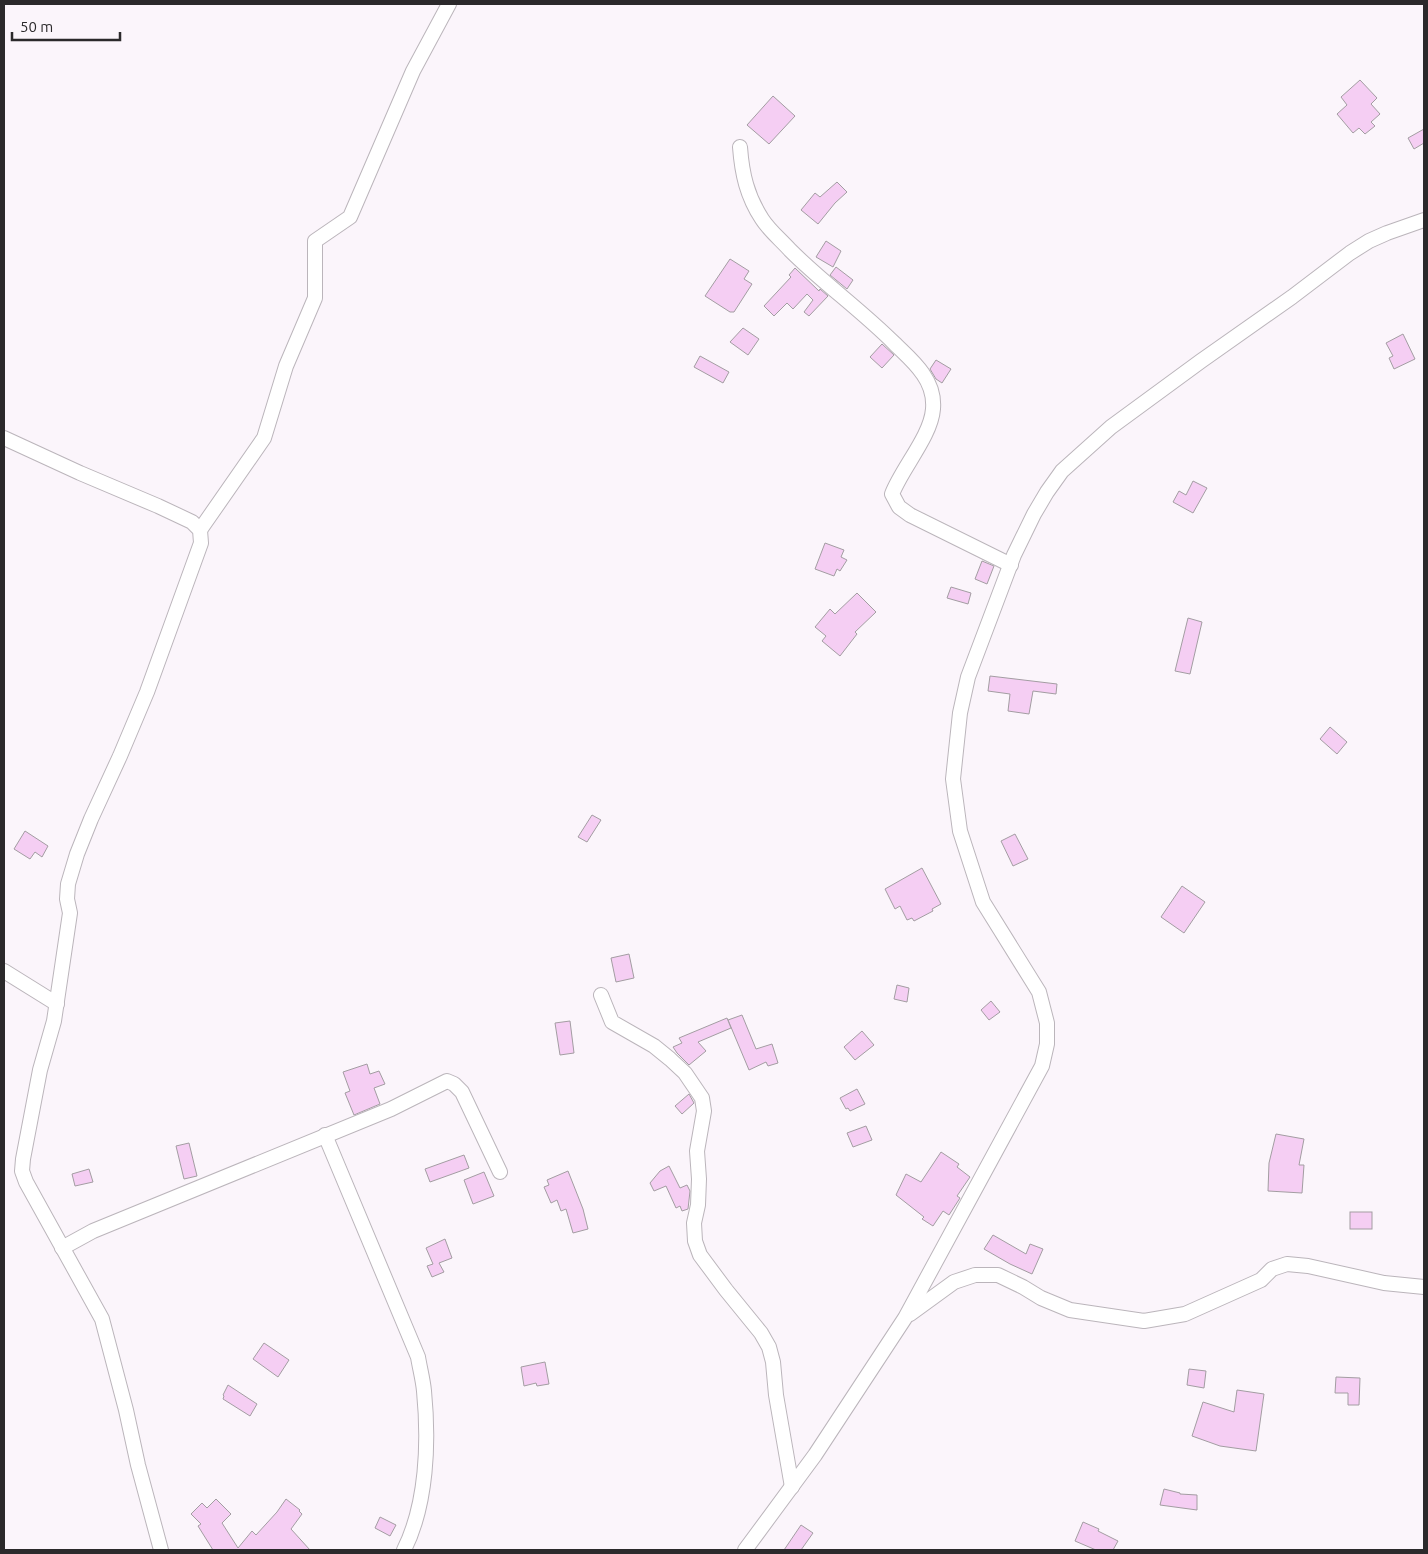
<svg xmlns="http://www.w3.org/2000/svg" width="1428" height="1554" viewBox="0 0 1428 1554" font-family="Ubuntu,sans-serif">
	<style>
		.building { fill: #f5cef3; stroke: #a39da2 }
		.lines { fill: none; stroke-linecap: round; stroke-linejoin: round }
		.minor-casing { stroke: #bbb5bb; stroke-width: 16 }
		.minor { stroke: #fff; stroke-width: 14 }
	</style>
	<rect width="100%" height="100%" fill="#fbf5fb"/>
	<!-- building -->
	<g class="building">
		<polygon points="1360,80 1377,98 1371,104 1380,114 1371,122 1375,126 1365,134 1359,128 1353,133 1337,114 1347,105 1341,97"/>
		<polygon points="773,96 795,116 769,144 747,125"/>
		<polygon points="1424,129 1424,143 1414,149 1408,138"/>
		<polygon points="837,182 847,192 835,203 818,224 801,210 815,193 820,197"/>
		<polygon points="826,241 841,251 833,267 816,257"/>
		<polygon points="730,259 749,271 744,279 752,284 734,312 730,312 705,296"/>
		<polygon points="836,267 853,280 847,289 830,275"/>
		<polygon points="795,268 819,291 820,289 828,296 809,316 804,312 813,300 807,294 793,309 787,303 774,316 764,306 791,277 789,275"/>
		<polygon points="743,328 759,339 748,355 730,342"/>
		<polygon points="1403,334 1415,359 1394,369 1389,358 1393,356 1386,343"/>
		<polygon points="882,344 894,355 882,368 870,357"/>
		<polygon points="700,356 729,372 723,383 694,367"/>
		<polygon points="936,360 951,369 942,383 936,379 930,369"/>
		<polygon points="1193,481 1207,488 1193,513 1173,502 1179,491 1186,495"/>
		<polygon points="825,543 844,550 841,557 847,560 840,571 837,569 834,576 815,569"/>
		<polygon points="982,561 994,566 987,584 975,579"/>
		<polygon points="951,587 971,593 968,604 947,598"/>
		<polygon points="857,593 876,612 855,632 857,634 840,656 822,641 826,636 815,627 830,609 835,614"/>
		<polygon points="1188,618 1202,622 1190,674 1175,671"/>
		<polygon points="990,676 1057,684 1056,694 1033,691 1029,714 1008,711 1010,694 988,691"/>
		<polygon points="1330,727 1347,742 1337,754 1320,739"/>
		<polygon points="592,815 601,820 587,842 578,837"/>
		<polygon points="25,831 48,846 42,857 35,852 30,859 14,849"/>
		<polygon points="1015,834 1028,859 1013,866 1001,841"/>
		<polygon points="922,868 941,904 932,909 933,911 914,921 912,918 907,920 900,906 895,909 885,889"/>
		<polygon points="1182,886 1205,902 1184,933 1161,917"/>
		<polygon points="629,954 634,978 616,982 611,958"/>
		<polygon points="897,985 909,988 907,1002 894,999"/>
		<polygon points="991,1001 1000,1012 989,1020 981,1010"/>
		<polygon points="742,1015 756,1049 772,1044 778,1063 768,1066 766,1062 749,1070 728,1020"/>
		<polygon points="727,1018 731,1028 698,1042 706,1051 689,1065 677,1053 673,1047 682,1043 679,1038"/>
		<polygon points="570,1021 574,1053 560,1055 555,1023"/>
		<polygon points="862,1031 874,1045 855,1060 844,1047"/>
		<polygon points="367,1064 370,1074 379,1071 385,1084 374,1088 380,1104 354,1115 345,1093 350,1091 343,1072"/>
		<polygon points="857,1089 865,1104 850,1111 848,1108 846,1109 840,1098"/>
		<polygon points="689,1094 694,1103 682,1114 675,1106"/>
		<polygon points="866,1126 872,1140 853,1147 847,1133"/>
		<polygon points="1276,1134 1304,1139 1299,1165 1304,1165 1302,1193 1268,1191 1269,1163"/>
		<polygon points="189,1143 197,1176 184,1179 176,1146"/>
		<polygon points="941,1152 959,1164 957,1167 970,1177 957,1196 960,1198 949,1215 943,1211 933,1226 922,1219 924,1217 896,1195 906,1174 921,1182"/>
		<polygon points="464,1155 469,1168 430,1182 425,1169"/>
		<polygon points="669,1166 680,1188 687,1185 690,1191 688,1209 682,1211 680,1206 676,1208 666,1186 654,1191 650,1183 660,1171"/>
		<polygon points="89,1169 93,1182 75,1186 72,1174"/>
		<polygon points="568,1171 583,1209 588,1229 573,1233 566,1209 561,1211 557,1200 551,1203 544,1187 549,1185 547,1180"/>
		<polygon points="484,1172 494,1196 473,1204 464,1180"/>
		<rect x="1350" y="1212" width="22" height="17"/>
		<polygon points="993,1235 1026,1254 1030,1244 1043,1249 1032,1274 1010,1264 984,1249"/>
		<polygon points="445,1239 452,1258 439,1263 444,1272 432,1277 427,1266 433,1264 426,1248"/>
		<polygon points="264,1343 289,1360 278,1377 253,1359"/>
		<polygon points="545,1362 549,1384 537,1386 536,1383 524,1386 521,1367"/>
		<polygon points="1189,1369 1206,1371 1204,1388 1187,1385"/>
		<polygon points="1336,1377 1360,1378 1359,1405 1348,1405 1348,1393 1335,1393"/>
		<polygon points="228,1385 257,1404 250,1416 223,1399 224,1396 223,1395"/>
		<polygon points="1237,1390 1264,1394 1256,1451 1220,1446 1192,1436 1203,1402 1234,1412"/>
		<polygon points="1164,1489 1180,1493 1180,1494 1197,1495 1197,1510 1160,1505"/>
		<polygon points="216,1499 231,1514 222,1523 238,1548 252,1531 256,1535 277,1512 286,1499 300,1510 299,1511 302,1514 291,1529 310,1550 213,1550 198,1526 201,1524 191,1514 202,1503 207,1508"/>
		<polygon points="380,1517 396,1525 390,1536 375,1528"/>
		<polygon points="1083,1522 1099,1529 1098,1531 1118,1541 1113,1550 1096,1550 1075,1541"/>
		<polygon points="801,1525 813,1533 801,1550 784,1550"/>
	</g>
	<g class="lines">
		<!-- minor casing -->
		<g class="minor-casing">
			<g id="minor">
				<path d="M740,147C742,174 747,196 762,219C769,230 781,240 790,250C823,283 861,310 894,343C904,353 915,362 923,374C930,384 934,397 933,409C931,436 902,468 892,494L899,507L910,515L1011,565"/>
				<polyline points="4,438 80,473 158,506 192,522 200,530 201,543 147,692 120,756 91,819 77,854 68,884 67,899 70,913 54,1021 40,1070 23,1159 22,1171 26,1182 102,1319 126,1410 138,1465 161,1550"/>
				<polyline points="200,530 264,438 286,366 315,298 315,241 350,217 413,71 449,4"/>
				<polyline points="4,971 57,1004"/>
				<polyline points="601,995 612,1022 654,1046 670,1059 685,1073 702,1098 704,1111 697,1151 699,1179 698,1205 694,1223 695,1241 700,1255 726,1290 761,1333 769,1347 773,1362 776,1395 792,1487"/>
				<path d="M325,1135L418,1357C420,1369 423,1380 424,1391C429,1442 427,1504 404,1550"/>
				<polyline points="62,1248 93,1231 391,1109 447,1081 454,1084 462,1092 500,1172"/>
				<polyline points="910,1314 954,1282 975,1275 998,1275 1023,1287 1041,1298 1070,1310 1144,1321 1185,1314 1261,1280 1272,1269 1287,1264 1308,1266 1384,1283 1424,1287"/>
				<polyline points="745,1550 815,1455 905,1318 1042,1066 1047,1044 1047,1023 1039,992 983,902 960,831 953,779 960,713 968,677 1014,555 1034,514 1047,492 1062,471 1111,427 1201,361 1292,297 1350,253 1369,241 1387,233 1424,220"/>
			</g>
		</g>
		<!-- minor -->
		<use href="#minor" class="minor"/>
	</g>
	<!-- border -->
	<rect width="1428" height="1554" fill="none" stroke="#2b292b" stroke-width="10"/>
	<!-- scale -->
	<path d="M12 32v8h108v-8" fill="none" stroke="#2b292b" stroke-width="2.5"/>
	<text x="20" y="32" font-size="15" fill="#2b292b" stroke="#fbf5fb" stroke-width="4" paint-order="stroke">50 m</text>
</svg>
